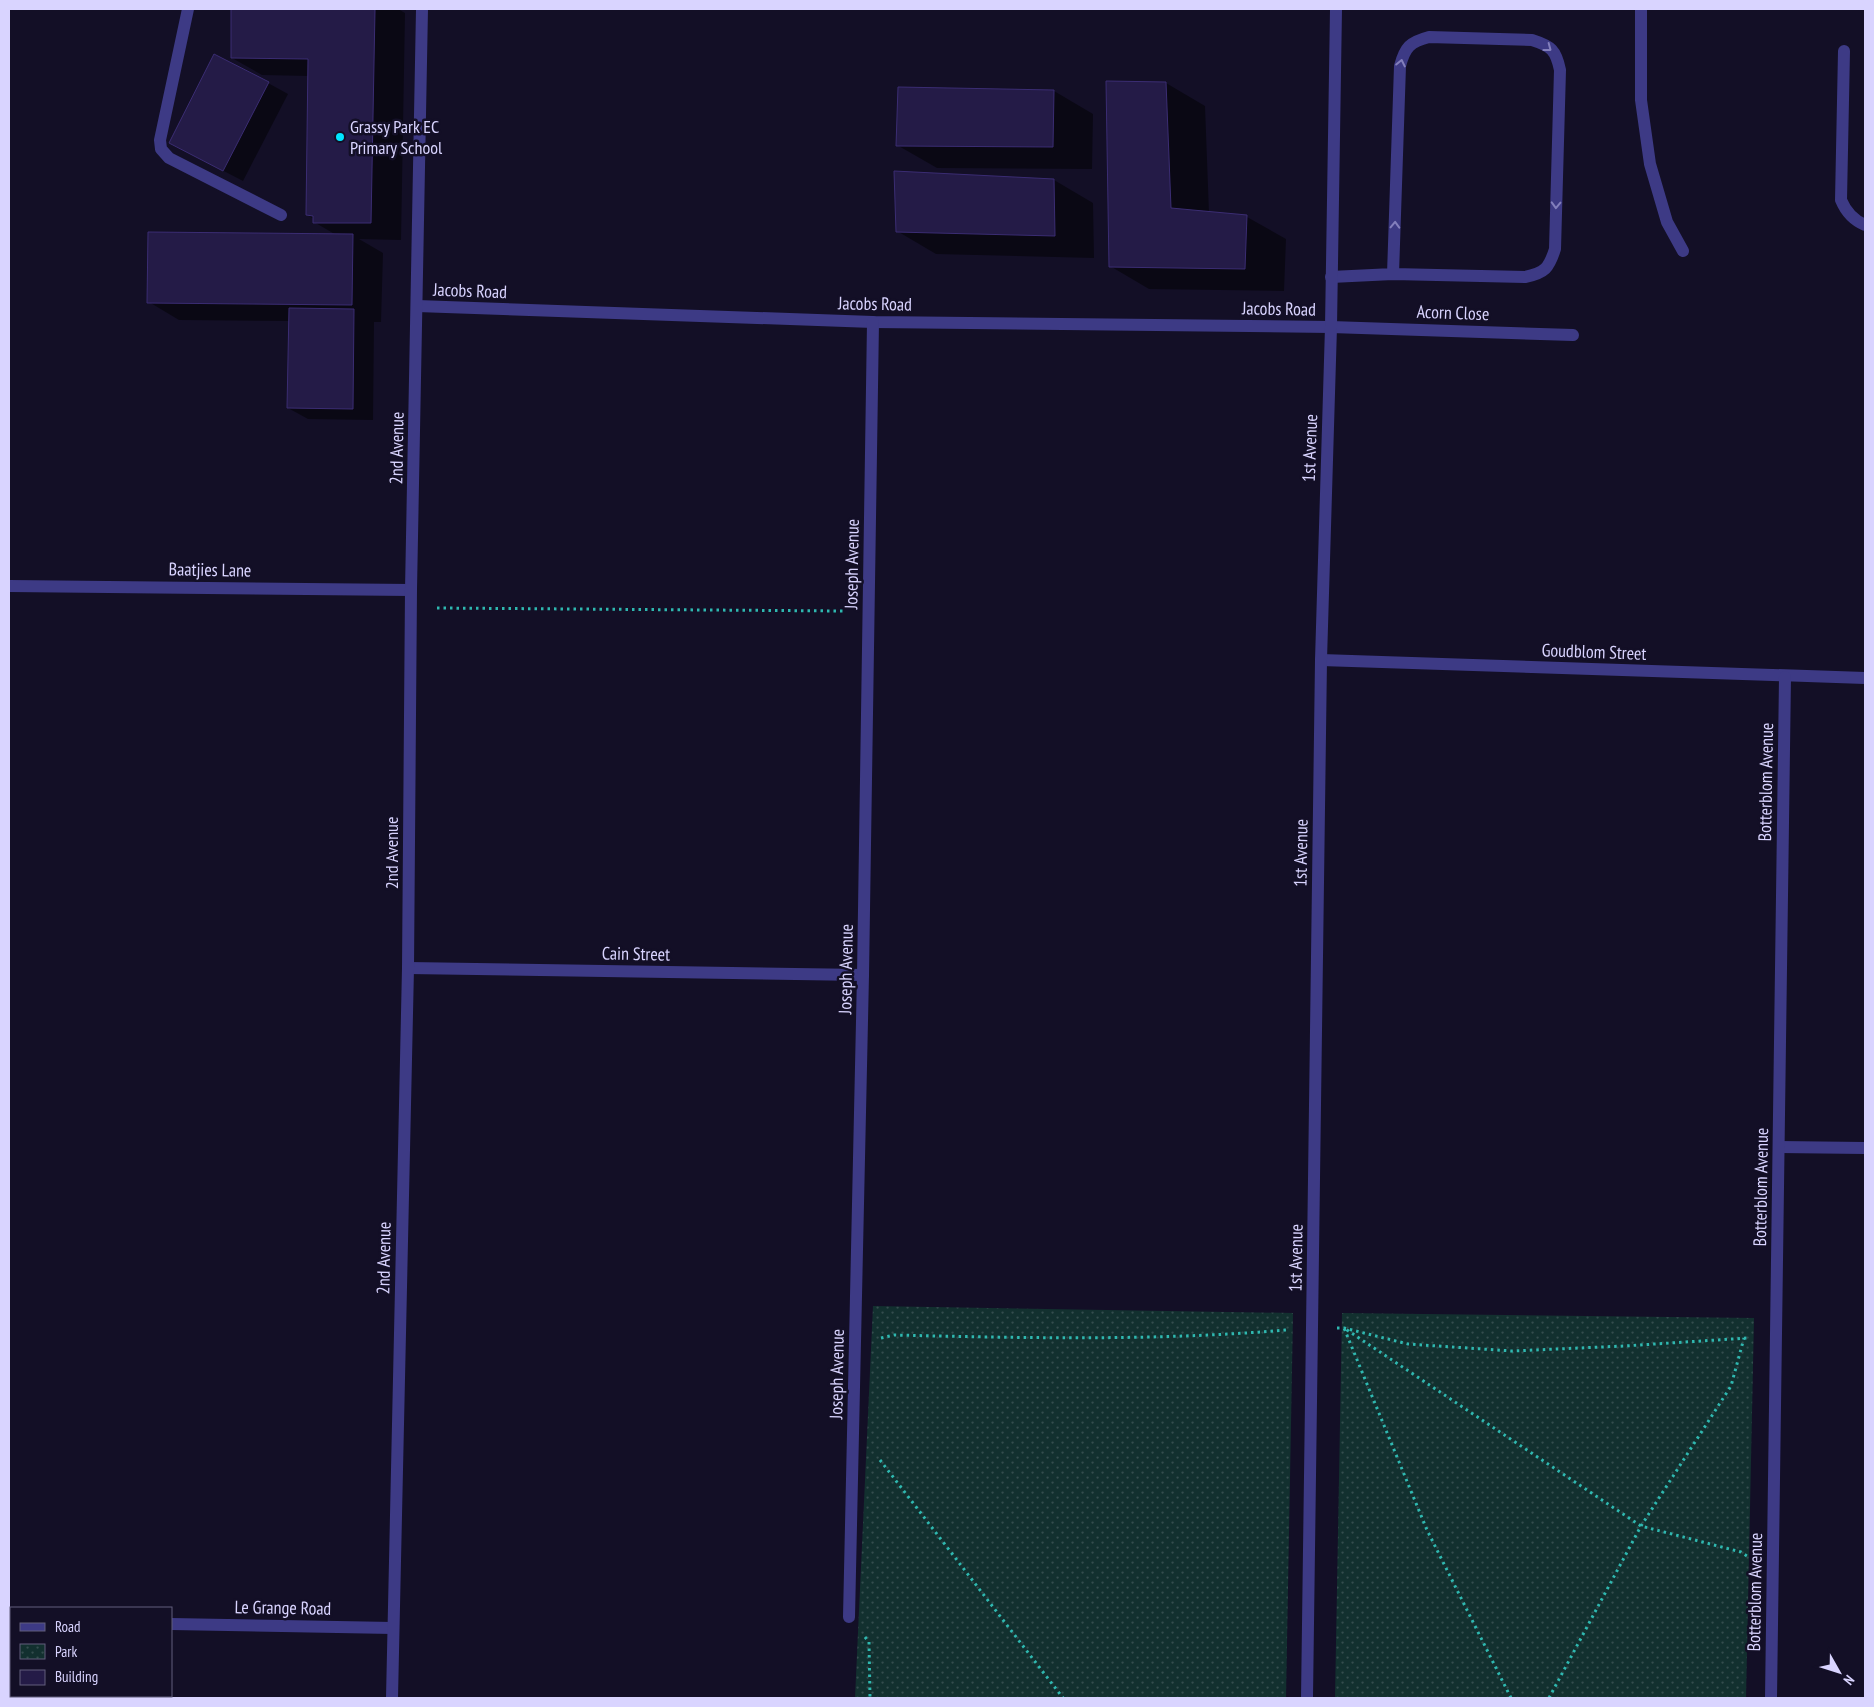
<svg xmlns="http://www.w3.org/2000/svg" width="1874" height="1707" viewBox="0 0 1874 1707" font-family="'PT Sans Narrow',sans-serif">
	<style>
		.park { fill: url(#park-dots) }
		.shadow { fill: #0007 }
		.building { fill: #241b47; stroke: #3b2d73 }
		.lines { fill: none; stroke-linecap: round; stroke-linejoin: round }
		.path { stroke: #2fb8b0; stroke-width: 3; stroke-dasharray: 2.5 4; stroke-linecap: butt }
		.minor { stroke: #3d3a85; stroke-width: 12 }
		.oneway { stroke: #837fbc }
		.poi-dot { fill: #00e5ff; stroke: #130f26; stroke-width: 2 }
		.labels { text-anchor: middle; stroke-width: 5; stroke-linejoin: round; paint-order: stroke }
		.poi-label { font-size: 18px; fill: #d9d4ff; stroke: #130f26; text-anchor: start }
		.street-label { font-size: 18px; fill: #d9d4ff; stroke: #130f26 }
	</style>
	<defs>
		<pattern id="park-dots" width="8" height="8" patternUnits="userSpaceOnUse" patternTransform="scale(1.25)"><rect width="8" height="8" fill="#12302f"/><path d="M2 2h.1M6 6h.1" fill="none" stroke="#344d4e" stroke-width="1.8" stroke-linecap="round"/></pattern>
	</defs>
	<rect width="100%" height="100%" fill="#130f26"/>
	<!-- park -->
	<g class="park">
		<polygon points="873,1306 1293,1313 1286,1698 855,1698"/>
		<polygon points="1342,1313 1754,1318 1746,1698 1335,1698"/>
	</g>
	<!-- shadow -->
	<g class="shadow">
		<polygon points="233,9 398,9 405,13 401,240 359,239 383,253 381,322 374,322 373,420 308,419 288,408 290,321 179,320 149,302 338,236 314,222 314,219 307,215 309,76 262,75 232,58"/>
		<polygon points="268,83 288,94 243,181 170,143"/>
		<polygon points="1166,83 1205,106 1209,213 1247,217 1286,239 1284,291 1149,289 1110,266"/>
		<polygon points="899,89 1054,91 1093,114 1092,169 937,168 897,145"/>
		<polygon points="895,172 1054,180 1093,203 1094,258 936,254 897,231"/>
	</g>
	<!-- building -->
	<g class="building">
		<polygon points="231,9 375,9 371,223 313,223 313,216 306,215 308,59 231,58"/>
		<polygon points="214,54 269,82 223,171 169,143"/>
		<polygon points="1106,81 1166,82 1171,208 1247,215 1245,269 1109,267"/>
		<polygon points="898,87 1054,90 1053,147 896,146"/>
		<polygon points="894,171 1054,179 1055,236 896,232"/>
		<polygon points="148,232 353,234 352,305 147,303"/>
		<polygon points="289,308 354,309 353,409 287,408"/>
	</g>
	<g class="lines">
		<!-- path -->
		<g class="path">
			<polyline points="437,608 843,611"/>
			<polyline points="1337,1328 1344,1328 1408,1344 1512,1351 1624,1346 1748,1338"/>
			<path d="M881,1338L894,1335C1024,1338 1156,1341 1286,1330"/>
			<polyline points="880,1460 1063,1698"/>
			<polyline points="865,1637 869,1642 870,1698"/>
			<polyline points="1511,1698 1427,1530 1344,1328 1641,1526 1741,1552 1747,1556"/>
			<polyline points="1549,1698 1641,1526 1731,1386 1744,1338"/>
		</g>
		<!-- minor -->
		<g class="minor">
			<polyline points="188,9 160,140 161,149 169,158 281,215"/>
			<polyline points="1641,9 1641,100 1650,164 1667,222 1683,251"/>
			<path d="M1844,51L1841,200C1846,212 1853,220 1865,225"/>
			<path d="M1331,277L1393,274L1525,277C1545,273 1549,268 1555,249L1560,70C1556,50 1551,46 1532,40L1429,37C1410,42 1405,47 1400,66L1393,274"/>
			<polyline points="417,306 873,322 1331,327 1573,335"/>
			<polyline points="9,586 411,590"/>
			<polyline points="1321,660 1865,678"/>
			<polyline points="408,968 863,975"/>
			<polyline points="1779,1147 1865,1148"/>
			<polyline points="849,1617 863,975 873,322"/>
			<polyline points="9,1621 11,1621"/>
			<polyline points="171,1624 393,1628"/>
			<polyline points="392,1698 408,968 411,590 422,9"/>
			<polyline points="1307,1698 1321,660 1331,327 1336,9"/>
			<polyline points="1771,1698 1785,677"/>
		</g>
	</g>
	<!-- one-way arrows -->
	<defs><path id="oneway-chevron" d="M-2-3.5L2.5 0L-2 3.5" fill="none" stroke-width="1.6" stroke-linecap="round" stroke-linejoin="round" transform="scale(1.25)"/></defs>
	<g class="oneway">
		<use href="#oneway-chevron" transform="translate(1548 48) rotate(37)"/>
		<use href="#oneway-chevron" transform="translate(1401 63) rotate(-78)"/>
		<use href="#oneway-chevron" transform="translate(1556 205) rotate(92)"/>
		<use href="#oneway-chevron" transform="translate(1395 225) rotate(-88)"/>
	</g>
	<!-- markers -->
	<circle class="poi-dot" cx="340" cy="137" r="5"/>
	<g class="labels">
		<!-- poi labels -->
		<g class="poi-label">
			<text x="350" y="133">Grassy Park EC<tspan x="350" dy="21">Primary School</tspan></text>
		</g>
		<!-- street labels -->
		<g class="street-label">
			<text transform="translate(470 291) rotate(2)" y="6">Jacobs Road</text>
			<text transform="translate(875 304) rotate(1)" y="6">Jacobs Road</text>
			<text transform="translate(1279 309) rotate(1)" y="6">Jacobs Road</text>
			<text transform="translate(1453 313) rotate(2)" y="6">Acorn Close</text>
			<text transform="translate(397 448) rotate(-89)" y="6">2nd Avenue</text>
			<text transform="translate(1310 448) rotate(-88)" y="6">1st Avenue</text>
			<text transform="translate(852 564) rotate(-89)" y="6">Joseph Avenue</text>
			<text transform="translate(210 570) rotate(1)" y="6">Baatjies Lane</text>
			<text transform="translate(1594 652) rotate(2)" y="6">Goudblom Street</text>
			<text transform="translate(1766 782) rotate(-89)" y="6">Botterblom Avenue</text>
			<text transform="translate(392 853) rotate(-90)" y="6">2nd Avenue</text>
			<text transform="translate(1301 853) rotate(-89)" y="6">1st Avenue</text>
			<text transform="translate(636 954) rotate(1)" y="6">Cain Street</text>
			<text transform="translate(846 969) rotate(-89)" y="6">Joseph Avenue</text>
			<text transform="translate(1761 1187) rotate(-89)" y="6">Botterblom Avenue</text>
			<text transform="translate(384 1258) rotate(-89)" y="6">2nd Avenue</text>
			<text transform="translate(1296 1258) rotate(-89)" y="6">1st Avenue</text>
			<text transform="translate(837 1374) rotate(-89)" y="6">Joseph Avenue</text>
			<text transform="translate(1755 1592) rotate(-89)" y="6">Botterblom Avenue</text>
			<text transform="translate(283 1608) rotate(1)" y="6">Le Grange Road</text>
		</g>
	</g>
	<!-- border -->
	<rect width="1874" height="1707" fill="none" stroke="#d9d4ff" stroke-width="20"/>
	<!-- legend -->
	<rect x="10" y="1607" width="162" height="90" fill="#130f26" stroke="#625e7d"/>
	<rect x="20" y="1623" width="25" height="8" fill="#3d3a85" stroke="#625e7d"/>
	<text x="55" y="1632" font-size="15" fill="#d9d4ff">Road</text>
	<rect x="20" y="1644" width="25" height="15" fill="url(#park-dots)" stroke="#625e7d"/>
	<text x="55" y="1657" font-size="15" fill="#d9d4ff">Park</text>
	<rect x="20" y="1670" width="25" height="15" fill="#241b47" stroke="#625e7d"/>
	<text x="55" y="1682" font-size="15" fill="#d9d4ff">Building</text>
	<!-- north arrow -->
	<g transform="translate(1839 1672) rotate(129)" stroke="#130f26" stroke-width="4" paint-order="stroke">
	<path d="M0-4L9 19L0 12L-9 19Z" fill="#d9d4ff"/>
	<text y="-8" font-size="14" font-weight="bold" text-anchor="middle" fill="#d9d4ff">N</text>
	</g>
</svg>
